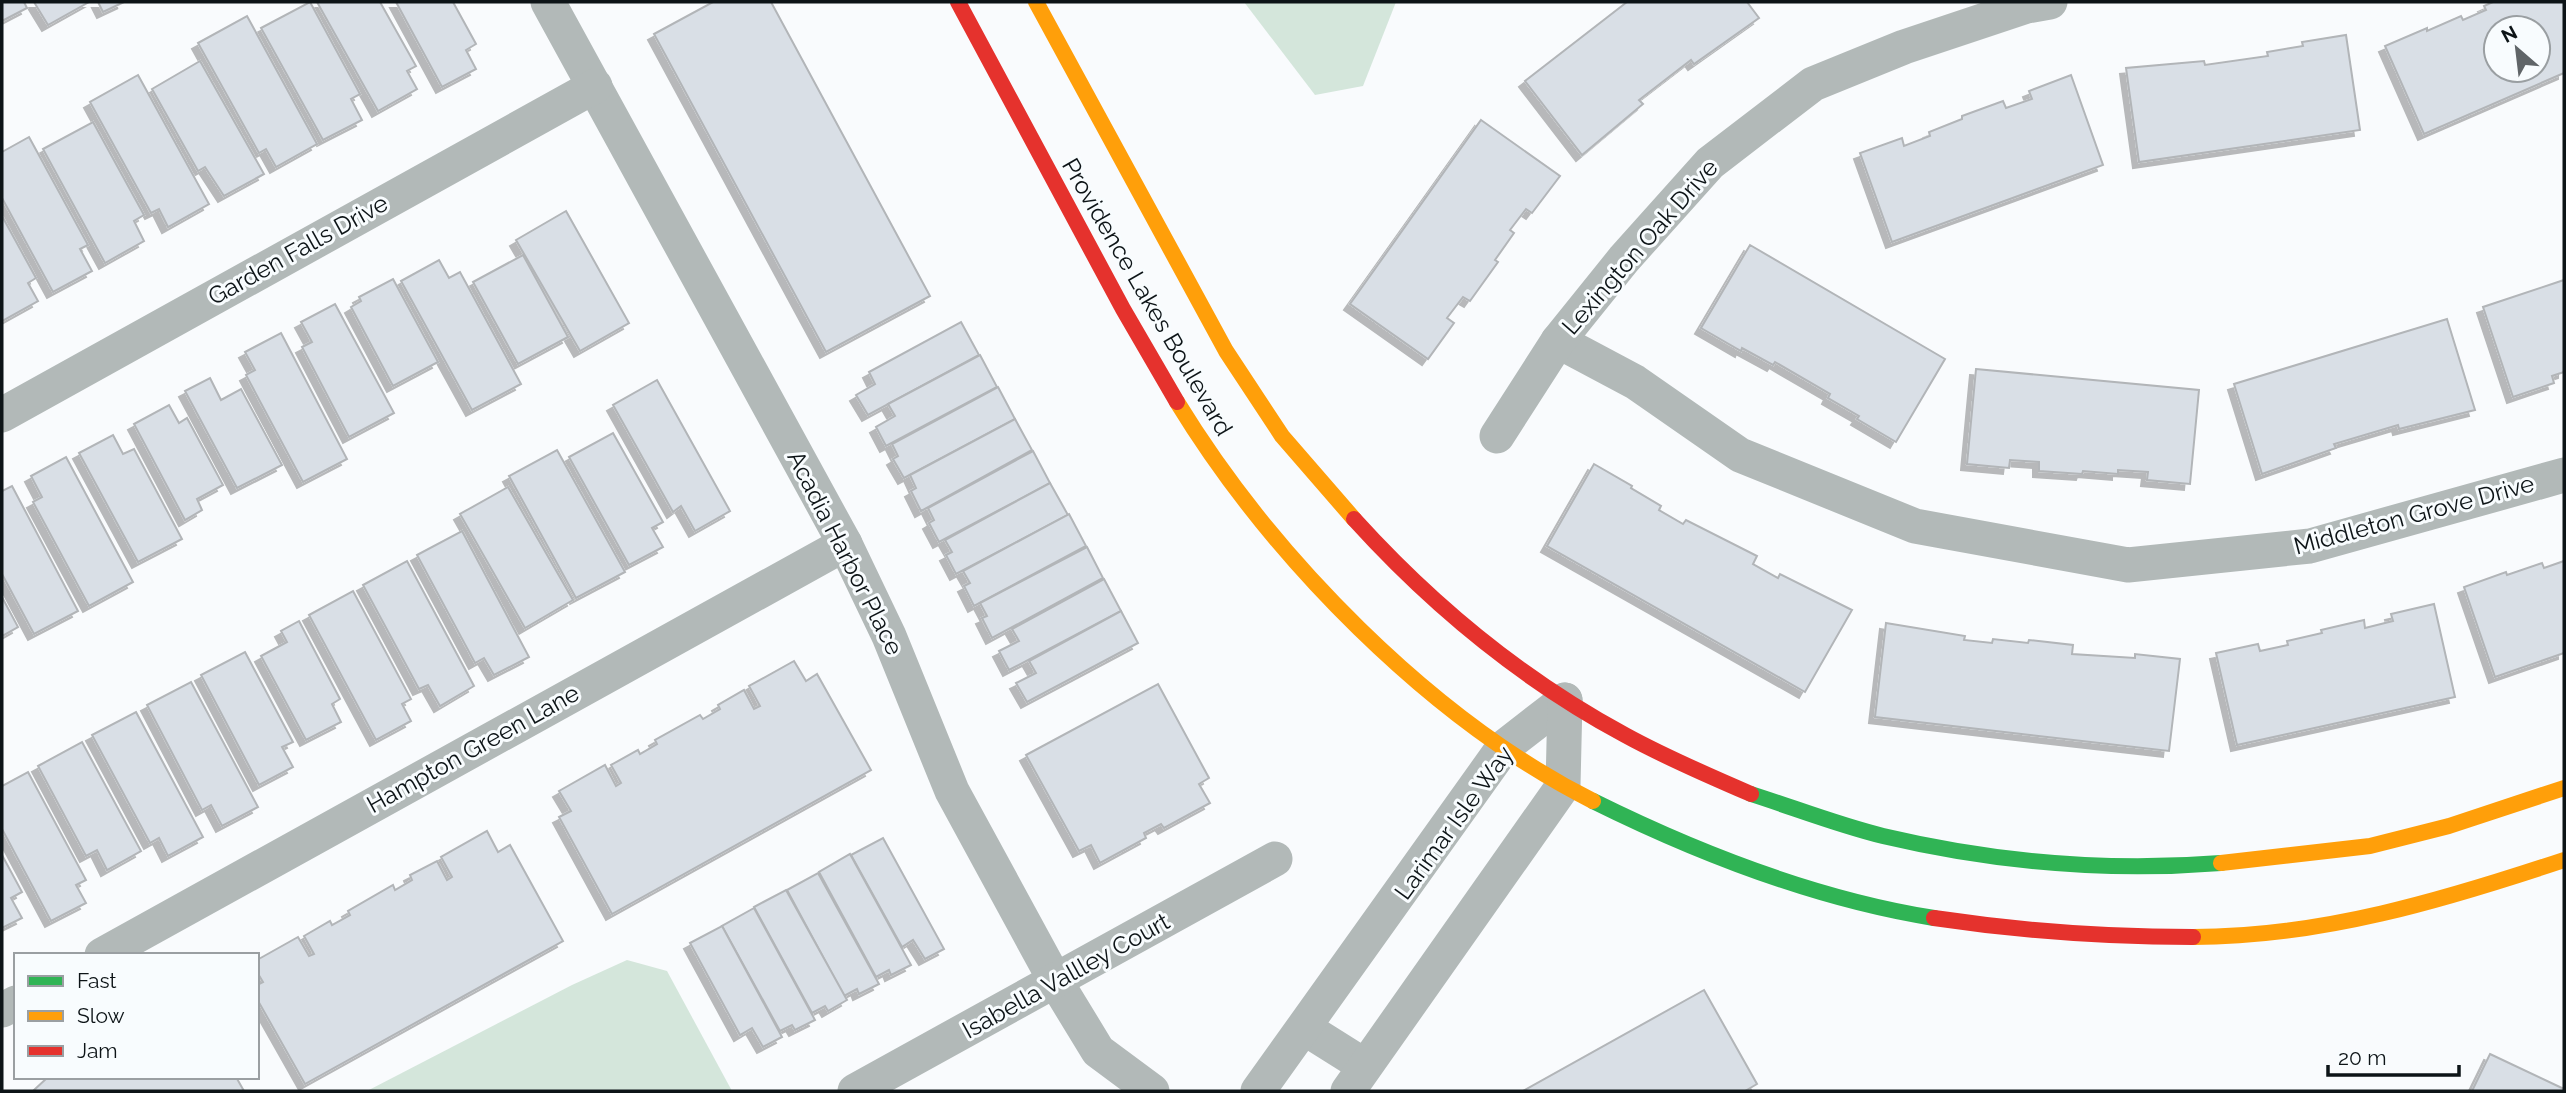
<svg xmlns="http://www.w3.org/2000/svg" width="2566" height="1093" viewBox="0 0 2566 1093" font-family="Raleway,sans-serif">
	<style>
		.green { fill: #d4e6db }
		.building { fill: #d9dfe6; stroke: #b2b5b8; stroke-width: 2; fill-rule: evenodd; filter: url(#shadow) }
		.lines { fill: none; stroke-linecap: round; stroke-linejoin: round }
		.street { stroke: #b2b9b8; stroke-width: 35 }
		.fast { stroke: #30b455; stroke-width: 16 }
		.slow { stroke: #ff9f0a; stroke-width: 16 }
		.jam { stroke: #e5322d; stroke-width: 16 }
		.labels { text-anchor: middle; stroke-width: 6; stroke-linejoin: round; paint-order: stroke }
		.street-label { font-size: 24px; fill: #0d1417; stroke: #f8fcfe }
	</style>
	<defs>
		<filter id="shadow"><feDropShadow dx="-6" dy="6" stdDeviation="0" flood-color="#0004"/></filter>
	</defs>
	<rect width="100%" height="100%" fill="#f9fbfd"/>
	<!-- green -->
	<g class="green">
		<polygon points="1244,2 1396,2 1363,86 1315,95"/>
		<polygon points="627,960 667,971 732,1091 367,1091 572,985"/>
	</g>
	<!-- building -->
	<g class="building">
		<polygon points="2,2 24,2 27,8 2,21"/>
		<polygon points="34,2 89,2 48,25"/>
		<polygon points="98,2 124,2 103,12"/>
		<polygon points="310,2 360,94 351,99 362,120 323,140 261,28"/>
		<polygon points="317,2 380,2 416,66 407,71 417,89 378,111"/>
		<polygon points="396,2 453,2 476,44 466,50 476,69 442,87"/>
		<polygon points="713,2 771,2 930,296 826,352 654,34"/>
		<polygon points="1627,2 1747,2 1759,18 1694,64 1691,60 1639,100 1643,104 1582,155 1525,81"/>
		<path d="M2493,2H2564V73L2424,134L2385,46L2427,28V31L2461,16L2463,20L2486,10L2484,6ZM2496,28H2538V70H2496Z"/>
		<polygon points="247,16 317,144 276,167 266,149 259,153 198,43"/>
		<polygon points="2346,35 2360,130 2139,162 2126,68 2204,61 2205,65 2268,56 2267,52 2303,46 2302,42"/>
		<polygon points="200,61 264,174 224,196 205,167 198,171 152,89"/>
		<polygon points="138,75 209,204 168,227 159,209 151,213 90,102"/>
		<polygon points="2071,75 2103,165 1892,242 1860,153 1902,138 1904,146 1930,136 1929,132 1962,119 1962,116 2003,101 2006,108 2032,99 2029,91"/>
		<polygon points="1481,120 1560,176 1532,213 1526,209 1510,230 1514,233 1495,260 1498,262 1470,301 1463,297 1447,318 1454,323 1428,359 1350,304"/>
		<polygon points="93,122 144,215 134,221 144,241 105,263 43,149"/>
		<polygon points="29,137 88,245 80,249 92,271 53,292 2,198 2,152"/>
		<polygon points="566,211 629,323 580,351 516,240"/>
		<polygon points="2,216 36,278 28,283 38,301 2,321"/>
		<polygon points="1750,245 1945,359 1896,442 1857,419 1859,416 1828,398 1830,394 1775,362 1773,365 1742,348 1741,351 1701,328"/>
		<polygon points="523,255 568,337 518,364 473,282"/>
		<polygon points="439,260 449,278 460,272 521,384 472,410 401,281"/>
		<polygon points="393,279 438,362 393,386 351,307 361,301 359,297"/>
		<polygon points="2564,280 2564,372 2552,376 2554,383 2513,397 2483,307"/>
		<polygon points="335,304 394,413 349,437 302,347 312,342 301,322"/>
		<polygon points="2447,319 2475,410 2399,429 2398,425 2334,444 2336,448 2262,474 2234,384"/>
		<polygon points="961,322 979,355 868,415 856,395 875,384 869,372"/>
		<polygon points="281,333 347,459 303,482 246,375 255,370 245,352"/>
		<polygon points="980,355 997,387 886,446 876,427 895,416 888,404"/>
		<polygon points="1976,369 2199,390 2190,484 2147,480 2148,472 2118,470 2118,474 2083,471 2082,474 2039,471 2039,462 2010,460 2009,468 1967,464"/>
		<polygon points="210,378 221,400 241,389 282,465 237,488 185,391"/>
		<polygon points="657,380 730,511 695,531 681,506 673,512 613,405"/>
		<polygon points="998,387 1015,419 904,478 893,459 898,456 892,444"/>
		<polygon points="169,405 179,423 187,418 223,485 197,499 202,510 185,520 134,424"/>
		<polygon points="1015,419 1032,450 921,511 911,491 916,488 910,475"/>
		<polygon points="613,433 663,522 652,528 663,547 629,565 569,457"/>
		<polygon points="113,435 123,454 134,449 182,539 138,562 79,453"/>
		<polygon points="557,450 625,572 576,598 509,476"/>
		<polygon points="1033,451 1050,483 939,542 929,523 934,520 928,508"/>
		<polygon points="66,457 133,582 89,606 33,502 42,497 31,476"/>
		<polygon points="1594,464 1632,486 1631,488 1661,506 1659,510 1683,524 1686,520 1757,556 1753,564 1778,578 1780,574 1852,610 1805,692 1547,546"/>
		<polygon points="1050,483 1068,515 956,574 946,555 952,552 945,540"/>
		<polygon points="12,486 78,611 34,634 2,574 2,491"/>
		<polygon points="508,487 573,600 525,628 460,514"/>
		<polygon points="1069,514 1086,546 974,606 964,586 970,583 963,571"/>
		<polygon points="462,531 529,657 494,675 484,658 475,663 417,555"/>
		<polygon points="1087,547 1103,578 992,638 982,618 987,616 980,603"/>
		<polygon points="407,561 474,686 440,706 428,685 419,689 363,585"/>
		<polygon points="2564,561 2564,653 2495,677 2464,587 2506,572 2507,575 2542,563 2544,568"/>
		<polygon points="1104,579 1121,611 1009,670 999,651 1019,641 1012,629"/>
		<polygon points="353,591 411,699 402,704 411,721 376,740 309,615"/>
		<polygon points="2,597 18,627 2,636"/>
		<polygon points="2434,604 2455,697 2237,745 2216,653 2258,644 2260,651 2288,645 2287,641 2322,633 2321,630 2364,620 2365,628 2393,621 2391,614"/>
		<polygon points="1121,611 1138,643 1027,702 1016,683 1036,673 1029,661"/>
		<polygon points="299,621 340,699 332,704 341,722 306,740 261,656 287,642 281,631"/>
		<polygon points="1886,623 1965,636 1964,640 1992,643 1993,639 2028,643 2029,640 2073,645 2072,654 2135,658 2135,654 2180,659 2169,751 1875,717"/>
		<polygon points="245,652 293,742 282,747 293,767 259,785 201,675"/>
		<polygon points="794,661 806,681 817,674 871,770 612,914 559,817 571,811 559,791 605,765 616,786 621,783 611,765 638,750 640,754 657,744 655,740 700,715 703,719 720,709 718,705 744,690 754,709 760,706 749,686"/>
		<polygon points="191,682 258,807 222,826 211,805 202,810 147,705"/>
		<polygon points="1158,684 1209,778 1199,784 1210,803 1164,828 1161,824 1144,833 1146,838 1100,863 1091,845 1079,851 1026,755"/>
		<polygon points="136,712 203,837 168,856 159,838 150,843 92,735"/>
		<polygon points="82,742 141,851 107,870 97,850 86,856 38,766"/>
		<polygon points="28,772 86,880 76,885 86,903 51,921 2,829 2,786"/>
		<polygon points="487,831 498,852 510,845 563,941 305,1084 257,999 257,985 263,982 257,972 257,960 298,937 309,956 314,954 304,936 330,921 332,925 350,915 348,911 393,885 395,890 412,880 410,875 437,861 447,880 452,877 441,857"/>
		<polygon points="883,838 944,949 925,959 913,940 902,947 851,855"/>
		<polygon points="850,854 911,965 891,975 889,970 876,977 819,872"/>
		<polygon points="2,855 22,892 11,898 22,918 2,928"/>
		<polygon points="818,873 879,984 859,994 857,989 844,996 787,890"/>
		<polygon points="786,890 847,1000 828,1011 825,1006 812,1013 754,907"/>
		<polygon points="754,908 815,1020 795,1030 792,1025 780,1031 722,926"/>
		<polygon points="722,926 782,1037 763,1047 752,1028 740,1035 690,943"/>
		<polygon points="1704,990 1757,1084 1745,1091 1523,1091"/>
		<polygon points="2490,1054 2564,1089 2564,1091 2472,1091"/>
		<polygon points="48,1077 236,1077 244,1091 33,1091"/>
	</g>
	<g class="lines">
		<!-- street -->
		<g class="street">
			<polyline points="548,2 845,544 889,636 952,791 1056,982 1098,1051 1152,1091"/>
			<polyline points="1558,341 1635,382 1740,455 1915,526 2128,565 2310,546 2564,475"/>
			<polyline points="2,415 595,86"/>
			<polyline points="1497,436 1558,341 1624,259 1710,163 1813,84 1904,47 2027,6 2050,2"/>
			<polyline points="102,955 845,544"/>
			<polyline points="2,1010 16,1003"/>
			<polyline points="1306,1029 1365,1066"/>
			<polyline points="855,1091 1275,859"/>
			<polyline points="1258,1091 1503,748 1565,700"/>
			<polyline points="1348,1091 1563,786 1565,700"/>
		</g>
		<!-- fast -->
		<g class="fast">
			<path d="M1751,794C1795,808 1838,825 1883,836C1993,862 2108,872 2221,863"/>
			<path d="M1593,801C1700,854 1815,899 1934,918"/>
		</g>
		<!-- slow -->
		<g class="slow">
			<polyline points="1036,2 1226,351 1282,436 1354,519"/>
			<path d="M1177,402C1272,557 1430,719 1593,801"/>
			<polyline points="2221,863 2370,846 2449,826 2564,788"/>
			<path d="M2193,937C2321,937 2444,900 2564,860"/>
		</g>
		<!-- jam -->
		<g class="jam">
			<polyline points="958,2 1123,309 1177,402"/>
			<path d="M1354,519C1431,604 1523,680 1625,735C1665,757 1709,776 1751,794"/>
			<path d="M1934,918C2021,931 2105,937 2193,937"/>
		</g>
	</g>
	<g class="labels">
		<!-- street labels -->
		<g class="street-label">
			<text transform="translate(1640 247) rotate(-49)" y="8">Lexington Oak Drive</text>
			<text transform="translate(298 250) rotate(-29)" y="8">Garden Falls Drive</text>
			<text transform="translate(1147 297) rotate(60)" y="8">Providence Lakes Boulevard</text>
			<text transform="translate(2414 515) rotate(-15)" y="8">Middleton Grove Drive</text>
			<text transform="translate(845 553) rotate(63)" y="8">Acadia Harbor Place</text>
			<text transform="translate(473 749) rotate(-29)" y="8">Hampton Green Lane</text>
			<text transform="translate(1454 823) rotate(-54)" y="8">Larimar Isle Way</text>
			<text transform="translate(1066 976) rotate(-29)" y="8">Isabella Vallley Court</text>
		</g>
	</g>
	<!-- border -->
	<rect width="2566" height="1093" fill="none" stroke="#0d1417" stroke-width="7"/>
	<!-- legend -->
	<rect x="14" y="953" width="245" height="126" fill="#f8fcfe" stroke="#9a9fa2" stroke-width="2"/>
	<rect x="28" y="976" width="35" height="10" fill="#30b455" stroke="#9a9fa2" stroke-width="2"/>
	<text x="77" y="988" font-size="21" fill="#0d1417">Fast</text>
	<rect x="28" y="1011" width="35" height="10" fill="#ff9f0a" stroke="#9a9fa2" stroke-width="2"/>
	<text x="77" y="1023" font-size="21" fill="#0d1417">Slow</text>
	<rect x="28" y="1046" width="35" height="10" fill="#e5322d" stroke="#9a9fa2" stroke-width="2"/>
	<text x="77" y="1058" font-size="21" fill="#0d1417">Jam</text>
	<!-- north arrow -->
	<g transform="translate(2517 49) rotate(332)"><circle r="33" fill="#f8fcfe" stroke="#9a9fa2" stroke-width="2"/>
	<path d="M0-5L12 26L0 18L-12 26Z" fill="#606568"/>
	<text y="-10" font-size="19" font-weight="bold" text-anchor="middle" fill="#0d1417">N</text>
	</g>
	<!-- scale -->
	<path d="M2328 1065v10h131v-10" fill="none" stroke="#0d1417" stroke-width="3.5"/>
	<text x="2338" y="1065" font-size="21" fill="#0d1417" stroke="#f8fcfe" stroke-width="5" paint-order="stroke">20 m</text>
</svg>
